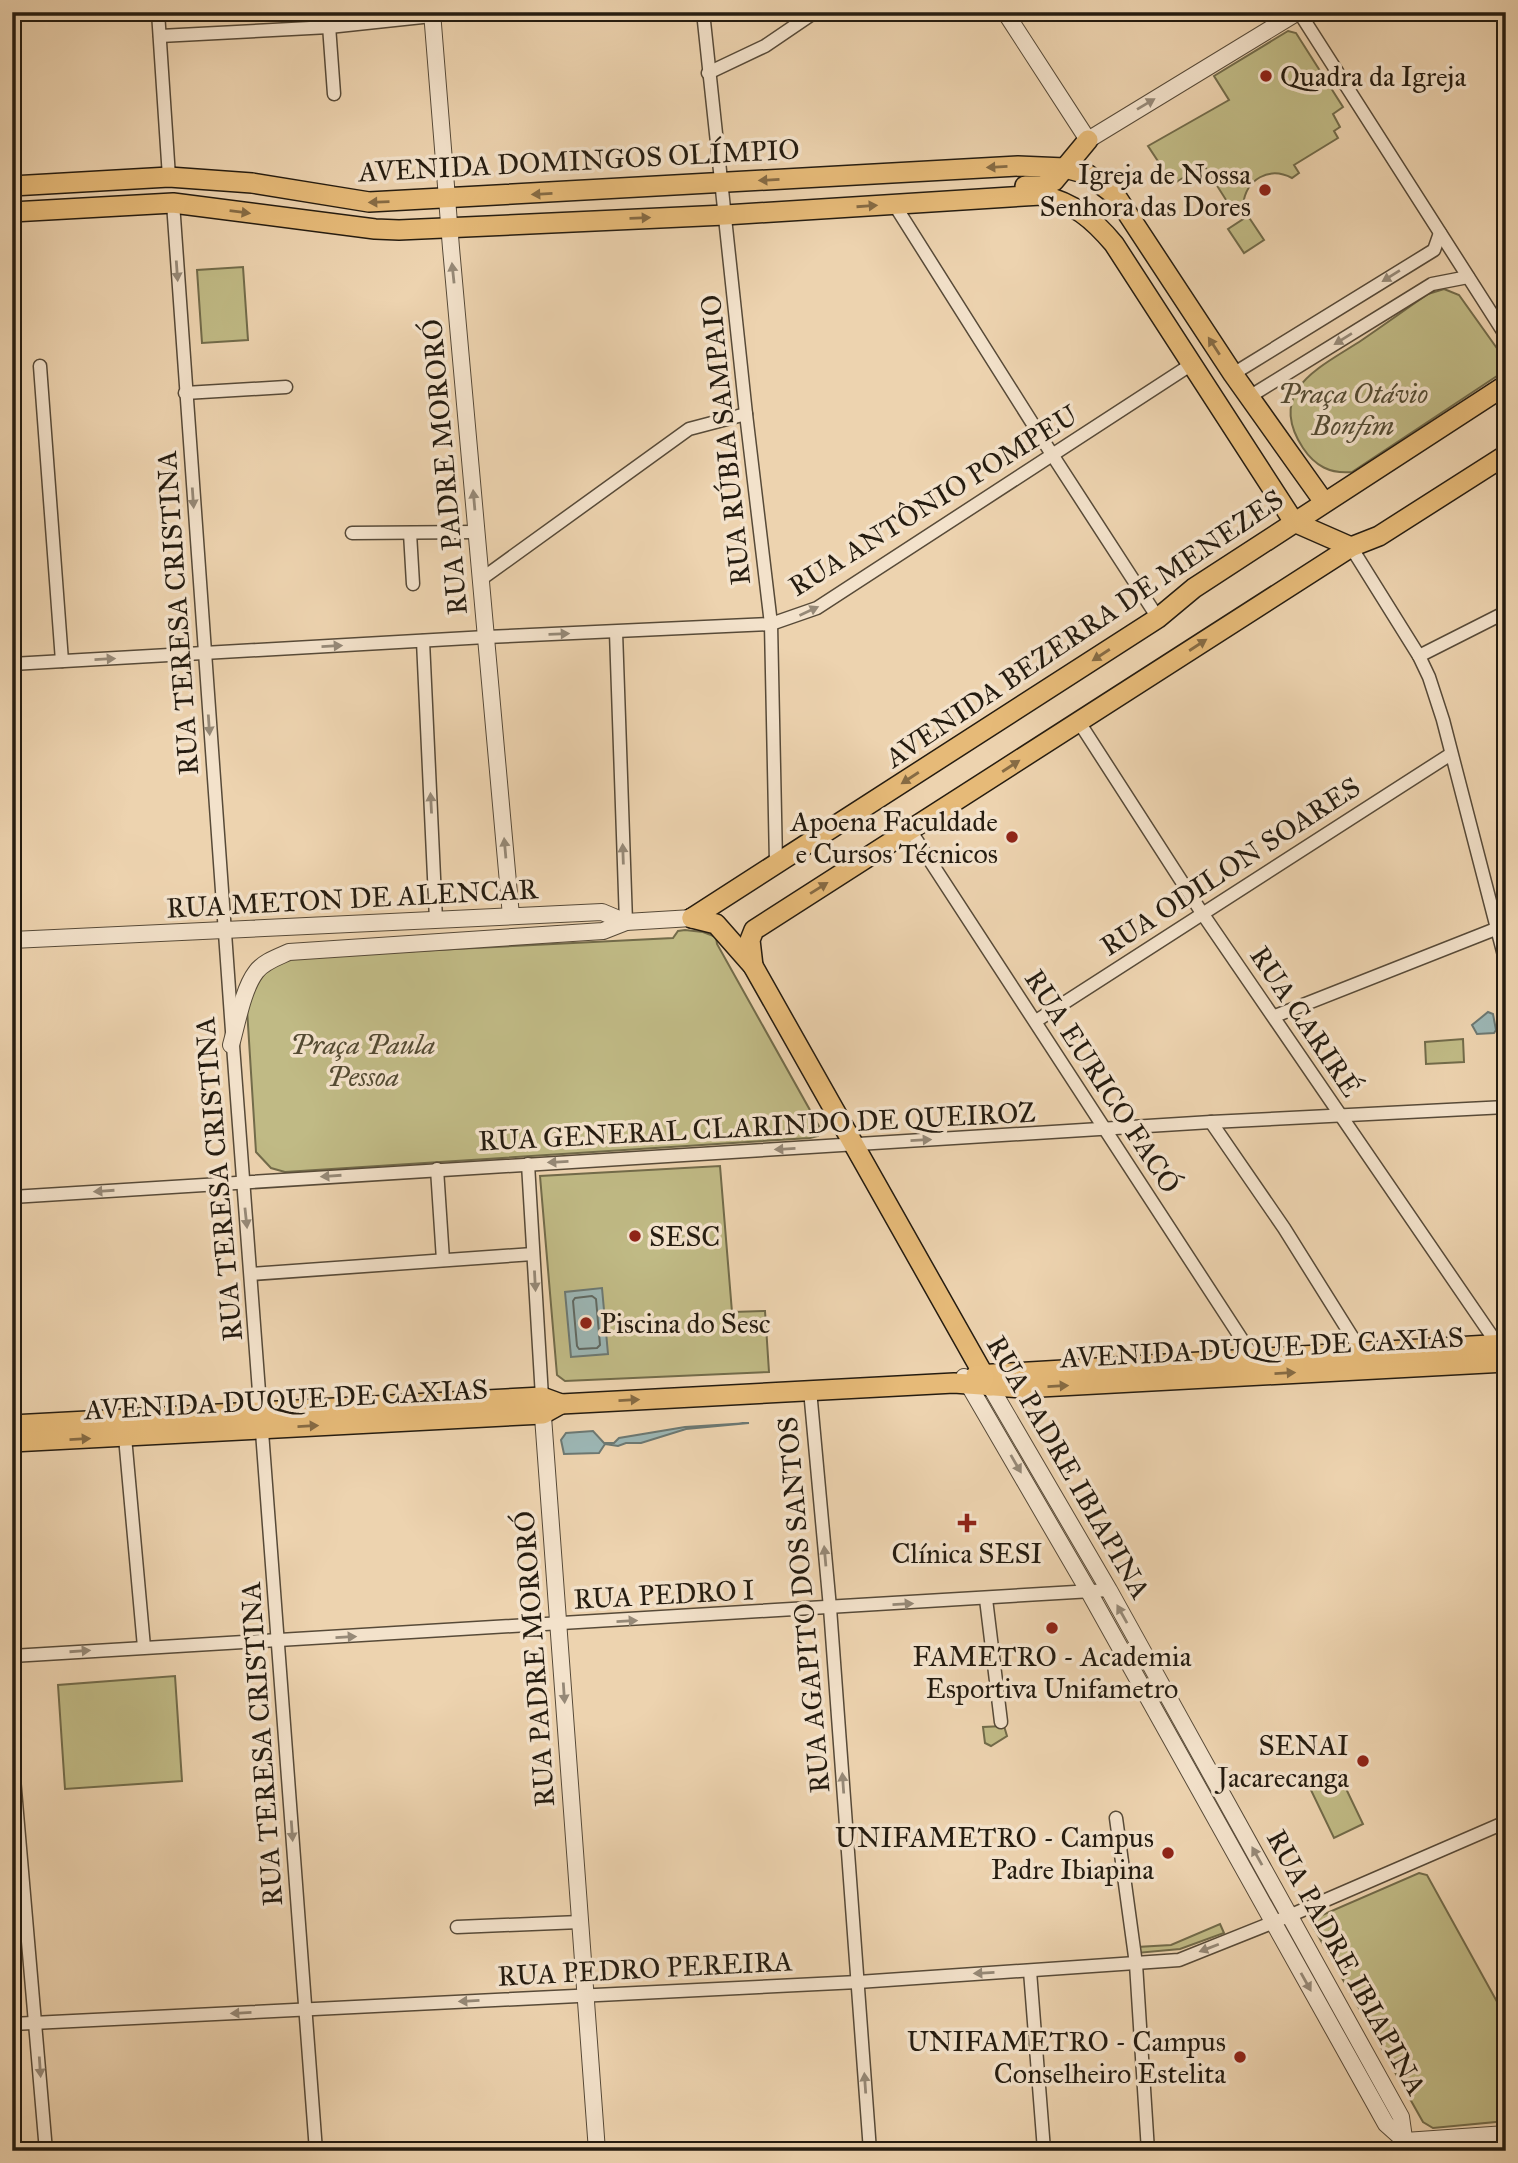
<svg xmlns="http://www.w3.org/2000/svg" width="1518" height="2163" viewBox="0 0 1518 2163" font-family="'IM FELL Great Primer',serif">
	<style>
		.green { fill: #c0ba85; stroke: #726b4a; stroke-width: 2 }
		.water { fill: #9cb6b4; stroke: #6c7872; stroke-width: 2 }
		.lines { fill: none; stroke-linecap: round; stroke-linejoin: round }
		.shore { stroke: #606962; stroke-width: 2 }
		.minor-casing { stroke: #574a38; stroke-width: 15 }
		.tertiary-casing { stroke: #574a38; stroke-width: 18 }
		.primary-casing { stroke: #251c10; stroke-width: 22 }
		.minor { stroke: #f3e2cb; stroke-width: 12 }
		.tertiary { stroke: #f3e2cb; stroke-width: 16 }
		.primary { stroke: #e6ba78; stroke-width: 19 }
		.oneway { fill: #968977 }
		.oneway2 { fill: #866b44 }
		.poi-dot { fill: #8f2418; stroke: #f3e2cb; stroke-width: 2.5 }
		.labels { text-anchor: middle; stroke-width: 7; stroke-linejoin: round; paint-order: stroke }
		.poi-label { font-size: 28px; fill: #251c10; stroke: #f3e2cb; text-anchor: end }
		.street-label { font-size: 28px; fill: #251c10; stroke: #f3e2cb }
		.park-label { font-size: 28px; font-style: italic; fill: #544b33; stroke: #f3e2cb }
	</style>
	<rect width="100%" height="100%" fill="#edd3af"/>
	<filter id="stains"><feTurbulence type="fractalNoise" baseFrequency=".00286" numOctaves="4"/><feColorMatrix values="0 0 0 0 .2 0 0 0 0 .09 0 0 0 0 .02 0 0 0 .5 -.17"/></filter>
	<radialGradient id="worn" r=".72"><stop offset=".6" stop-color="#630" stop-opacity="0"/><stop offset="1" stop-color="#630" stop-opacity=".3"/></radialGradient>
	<!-- green -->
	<g class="green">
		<path d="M1288,31L1296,33L1343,107L1333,114L1340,127L1334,131L1338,138L1294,165L1299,173L1292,178C1269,166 1246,179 1243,205L1233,211L1204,165L1173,184L1148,146L1229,100L1214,76Z"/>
		<polygon points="1248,216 1264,240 1244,253 1228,229"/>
		<polygon points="243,267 248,340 202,343 197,270"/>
		<path d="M1444,289L1459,295L1506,361V370L1352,472C1330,474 1315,466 1303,448C1265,390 1321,367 1362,340C1384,325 1406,309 1428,294Z"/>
		<polygon points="685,930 703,932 716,937 717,944 820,1128 818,1136 810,1138 285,1172 271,1168 256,1152 247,1009 248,1000 267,968 296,957 673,938 678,931"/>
		<polygon points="1463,1039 1464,1062 1426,1064 1425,1042"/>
		<polygon points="720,1166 732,1312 765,1311 769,1372 565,1381 557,1375 540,1176"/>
		<polygon points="175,1676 182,1781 65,1789 58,1685"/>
		<polygon points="1004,1726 1007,1736 991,1746 985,1743 983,1727"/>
		<polygon points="1338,1772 1363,1824 1334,1838 1309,1786"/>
		<polygon points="1419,1873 1427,1875 1506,2018 1506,2121 1433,2128 1423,2122 1311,1923 1313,1919"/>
		<polygon points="1220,1924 1224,1933 1180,1949 1137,1953 1137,1947 1171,1945"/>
	</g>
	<!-- water -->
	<g class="water">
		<polygon points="1488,1012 1493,1014 1496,1030 1494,1033 1477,1034 1472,1025"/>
		<polygon points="602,1288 608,1354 571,1357 565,1292"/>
		<polygon points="749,1423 686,1429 641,1443 626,1443 618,1446 605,1444 599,1453 564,1454 561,1440 566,1433 593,1431 604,1443 614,1443 619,1438 685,1427"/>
	</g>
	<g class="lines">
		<!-- shore -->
		<polygon class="shore" points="592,1296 596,1299 600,1345 597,1348 579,1349 577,1346 573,1301 575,1298"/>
		<!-- minor casing -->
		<g class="minor-casing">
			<g id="minor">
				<polyline points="158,12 169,177"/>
				<polyline points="328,12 334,94"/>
				<polyline points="703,12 746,414 771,624 776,863"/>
				<polyline points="1299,12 1506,336"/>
				<polyline points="1504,12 1506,15"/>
				<polyline points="160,36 329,27 432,16"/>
				<polyline points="708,73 765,46 815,12"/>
				<path d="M173,203C215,853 270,1501 316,2151"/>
				<polyline points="894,204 1053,456 1158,618"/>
				<polyline points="40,366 62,661"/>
				<polyline points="1233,374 1434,250 1440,233"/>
				<polyline points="185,393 286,387"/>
				<polyline points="1249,397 1432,284 1468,277"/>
				<polyline points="352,533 477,532"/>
				<polyline points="410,533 413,584"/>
				<polyline points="1351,547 1419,656 1429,677 1443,720 1506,963"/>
				<polyline points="480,580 689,429 746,414"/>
				<polyline points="616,632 626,922"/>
				<polyline points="423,641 436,920"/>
				<polyline points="1419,656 1506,612"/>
				<polyline points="12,664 486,637 771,624 817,608 1192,364"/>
				<polyline points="1079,722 1202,913 1498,1345"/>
				<polyline points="910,830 1254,1358"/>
				<polyline points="1275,1016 1498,928"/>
				<polyline points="1036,1021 1451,754"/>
				<polyline points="1211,1122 1284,1228 1361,1351"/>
				<polyline points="528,1164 542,1397"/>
				<polyline points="437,1169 443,1260"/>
				<polyline points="12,1197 1211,1122 1506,1107"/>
				<polyline points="252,1274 533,1254"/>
				<polyline points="810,1390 830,1608 870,2151"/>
				<polyline points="125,1437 144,1647"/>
				<polyline points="986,1599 1001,1722"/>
				<polyline points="12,1656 1109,1590"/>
				<polyline points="12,1755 46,2151"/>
				<polyline points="1116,1818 1136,1964 1148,2151"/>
				<polyline points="457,1927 580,1922"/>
				<polyline points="1030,1971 1044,2150"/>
				<polyline points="12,2024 858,1982 1179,1960 1289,1916 1506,1822"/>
			</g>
		</g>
		<!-- tertiary casing -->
		<g class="tertiary-casing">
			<g id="tertiary">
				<polyline points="432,12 451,248 511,916"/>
				<polyline points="1005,12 1088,140 1298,12"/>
				<polyline points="12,940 602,912 626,922 692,918"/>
				<path d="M231,1045C237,1024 243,989 256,972C263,962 278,957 289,952L603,931L626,922"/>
				<polyline points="964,1377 1089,1592 1386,2124 1405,2141"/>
				<polyline points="990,1386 1109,1590 1401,2117 1405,2145"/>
				<polyline points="542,1403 597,2151"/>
				<polyline points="1405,2141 1506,2134"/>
			</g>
		</g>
		<!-- primary casing -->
		<g class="primary-casing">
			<g id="primary">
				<polyline points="12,186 169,177 252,183 369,202 1018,166 1065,168 1087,174 1116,196 1233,374 1324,502"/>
				<polyline points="1025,186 1041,186 1054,181 1088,140"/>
				<path d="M12,212L173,203L375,229L399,230L725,215L1041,195C1074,203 1093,219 1114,244L1294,522L1351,547"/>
				<polyline points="692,918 1158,618 1194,588 1506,385"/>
				<polyline points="692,918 716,924 753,966 990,1386"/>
				<polyline points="753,966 750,940 754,930 1351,547 1379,536 1506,455"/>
				<polyline points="976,1375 1506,1344"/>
				<polyline points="12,1425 542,1397 561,1404 954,1383 1022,1388 1506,1362"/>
				<polyline points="12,1442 543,1414 561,1404"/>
			</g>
		</g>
		<!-- minor -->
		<use href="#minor" class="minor"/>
		<!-- tertiary -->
		<use href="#tertiary" class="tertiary"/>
		<!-- primary -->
		<use href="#primary" class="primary"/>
	</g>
	<!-- one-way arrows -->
	<defs><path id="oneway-solid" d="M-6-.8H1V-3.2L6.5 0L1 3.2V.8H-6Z" transform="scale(1.75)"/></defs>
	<g class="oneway">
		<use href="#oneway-solid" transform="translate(1146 104) rotate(-31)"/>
		<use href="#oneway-solid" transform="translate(177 271) rotate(86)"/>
		<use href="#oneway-solid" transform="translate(453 273) rotate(-96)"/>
		<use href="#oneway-solid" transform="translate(1391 276) rotate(148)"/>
		<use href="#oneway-solid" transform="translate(1343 339) rotate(148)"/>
		<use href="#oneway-solid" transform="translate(193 498) rotate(86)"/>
		<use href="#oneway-solid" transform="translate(474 500) rotate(-95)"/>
		<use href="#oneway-solid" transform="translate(809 611) rotate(-25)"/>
		<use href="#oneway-solid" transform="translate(559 634) rotate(-2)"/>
		<use href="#oneway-solid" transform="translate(332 646) rotate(-3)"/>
		<use href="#oneway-solid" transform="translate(105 659) rotate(-3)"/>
		<use href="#oneway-solid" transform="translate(209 725) rotate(86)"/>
		<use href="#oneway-solid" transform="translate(431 803) rotate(-93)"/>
		<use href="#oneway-solid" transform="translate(505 848) rotate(-95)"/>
		<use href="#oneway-solid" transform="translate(623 854) rotate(-92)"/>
		<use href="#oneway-solid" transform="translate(921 1140) rotate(-3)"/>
		<use href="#oneway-solid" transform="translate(785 1149) rotate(177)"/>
		<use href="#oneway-solid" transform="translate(558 1162) rotate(177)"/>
		<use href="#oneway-solid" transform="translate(331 1176) rotate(176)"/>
		<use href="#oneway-solid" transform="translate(104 1191) rotate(176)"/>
		<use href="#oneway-solid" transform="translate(246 1218) rotate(84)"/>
		<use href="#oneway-solid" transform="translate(535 1281) rotate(87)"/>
		<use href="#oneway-solid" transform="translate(1016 1464) rotate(60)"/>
		<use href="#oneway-solid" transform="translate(825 1556) rotate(-95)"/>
		<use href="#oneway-solid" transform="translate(903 1604) rotate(-3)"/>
		<use href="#oneway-solid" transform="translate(1122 1614) rotate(-119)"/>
		<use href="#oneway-solid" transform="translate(627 1621) rotate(-3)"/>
		<use href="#oneway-solid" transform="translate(346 1637) rotate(-3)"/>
		<use href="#oneway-solid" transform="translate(80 1651) rotate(-4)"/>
		<use href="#oneway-solid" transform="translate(564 1693) rotate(86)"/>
		<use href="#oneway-solid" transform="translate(843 1783) rotate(-94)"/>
		<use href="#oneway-solid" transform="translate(292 1831) rotate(86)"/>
		<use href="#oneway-solid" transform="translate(1257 1856) rotate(-119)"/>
		<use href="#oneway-solid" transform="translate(1209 1948) rotate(159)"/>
		<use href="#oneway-solid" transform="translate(984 1973) rotate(177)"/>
		<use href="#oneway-solid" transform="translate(1306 1982) rotate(61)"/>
		<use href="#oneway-solid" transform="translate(469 2001) rotate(177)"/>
		<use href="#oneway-solid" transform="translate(241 2013) rotate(177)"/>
		<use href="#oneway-solid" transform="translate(40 2067) rotate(86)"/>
		<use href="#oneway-solid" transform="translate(865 2083) rotate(-94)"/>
	</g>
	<g class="oneway2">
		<use href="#oneway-solid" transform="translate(997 167) rotate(177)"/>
		<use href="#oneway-solid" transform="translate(769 180) rotate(177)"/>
		<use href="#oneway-solid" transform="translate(542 194) rotate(177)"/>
		<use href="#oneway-solid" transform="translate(379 202) rotate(178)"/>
		<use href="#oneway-solid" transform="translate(867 206) rotate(-4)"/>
		<use href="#oneway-solid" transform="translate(240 212) rotate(7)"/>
		<use href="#oneway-solid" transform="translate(640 218) rotate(-2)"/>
		<use href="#oneway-solid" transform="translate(1214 346) rotate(-123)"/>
		<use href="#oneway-solid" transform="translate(1198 645) rotate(-33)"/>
		<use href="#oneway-solid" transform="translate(1101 655) rotate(147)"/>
		<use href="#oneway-solid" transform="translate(1011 766) rotate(-33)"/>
		<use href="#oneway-solid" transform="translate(910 778) rotate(147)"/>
		<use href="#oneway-solid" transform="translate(819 888) rotate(-32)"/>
		<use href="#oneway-solid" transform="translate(1285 1373) rotate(-3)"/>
		<use href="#oneway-solid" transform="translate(1058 1386) rotate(-3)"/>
		<use href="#oneway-solid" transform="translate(629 1400) rotate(-3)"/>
		<use href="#oneway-solid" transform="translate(308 1426) rotate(-3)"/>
		<use href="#oneway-solid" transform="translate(80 1439) rotate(-3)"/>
	</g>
	<!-- markers -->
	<g class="poi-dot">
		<circle cx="1266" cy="76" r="7"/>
		<circle cx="1265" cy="190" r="7"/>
		<circle cx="1012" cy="837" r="7"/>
		<circle cx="635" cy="1236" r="7"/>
		<circle cx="586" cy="1323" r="7"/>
		<path d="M963.5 1512.5h7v7h7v7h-7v7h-7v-7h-7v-7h7z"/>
		<circle cx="1052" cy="1628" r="7"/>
		<circle cx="1363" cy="1761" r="7"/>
		<circle cx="1168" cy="1853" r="7"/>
		<circle cx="1240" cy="2057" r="7"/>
	</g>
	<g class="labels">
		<!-- poi labels -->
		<g class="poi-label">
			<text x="1280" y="86" text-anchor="start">Quadra da Igreja</text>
			<text x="1251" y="184">Igreja de Nossa<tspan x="1251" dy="32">Senhora das Dores</tspan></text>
			<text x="998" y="831">Apoena Faculdade<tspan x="998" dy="32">e Cursos Técnicos</tspan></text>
			<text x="649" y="1246" text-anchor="start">SESC</text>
			<text x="600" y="1333" text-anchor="start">Piscina do Sesc</text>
			<text x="967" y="1563" text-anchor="middle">Clínica SESI</text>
			<text x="1052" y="1666" text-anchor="middle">FAMETRO - Academia<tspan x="1052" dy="32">Esportiva Unifametro</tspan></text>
			<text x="1349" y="1755">SENAI<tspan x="1349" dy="32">Jacarecanga</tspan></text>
			<text x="1154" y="1847">UNIFAMETRO - Campus<tspan x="1154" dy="32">Padre Ibiapina</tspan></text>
			<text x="1226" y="2051">UNIFAMETRO - Campus<tspan x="1226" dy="32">Conselheiro Estelita</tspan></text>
		</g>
		<!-- street labels -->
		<g class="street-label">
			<text transform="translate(579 160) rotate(-3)" y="10">AVENIDA DOMINGOS OLÍMPIO</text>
			<text transform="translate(725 440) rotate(-96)" y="10">RUA RÚBIA SAMPAIO</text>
			<text transform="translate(444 467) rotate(-95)" y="10">RUA PADRE MORORÓ</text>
			<text transform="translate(933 500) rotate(-32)" y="10">RUA ANTÔNIO POMPEU</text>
			<text transform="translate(177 613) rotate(-94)" y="10">RUA TERESA CRISTINA</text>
			<text transform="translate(1084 628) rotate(-34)" y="10">AVENIDA BEZERRA DE MENEZES</text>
			<text transform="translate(1230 866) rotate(-33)" y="10">RUA ODILON SOARES</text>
			<text transform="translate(352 898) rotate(-3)" y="10">RUA METON DE ALENCAR</text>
			<text transform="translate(1306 1021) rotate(56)" y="10">RUA CARIRÉ</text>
			<text transform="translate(1103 1081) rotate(57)" y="10">RUA EURICO FACÓ</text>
			<text transform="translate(757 1126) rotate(-3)" y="10">RUA GENERAL CLARINDO DE QUEIROZ</text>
			<text transform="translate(218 1179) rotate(-95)" y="10">RUA TERESA CRISTINA</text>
			<text transform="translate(1262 1347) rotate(-3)" y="10">AVENIDA DUQUE DE CAXIAS</text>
			<text transform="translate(286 1399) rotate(-3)" y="10">AVENIDA DUQUE DE CAXIAS</text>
			<text transform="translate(1069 1467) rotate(60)" y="10">RUA PADRE IBIAPINA</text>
			<text transform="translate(664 1594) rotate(-3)" y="10">RUA PEDRO I</text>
			<text transform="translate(803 1605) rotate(-95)" y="10">RUA AGAPITO DOS SANTOS</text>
			<text transform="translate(534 1659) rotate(-94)" y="10">RUA PADRE MORORÓ</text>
			<text transform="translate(261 1744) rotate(-94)" y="10">RUA TERESA CRISTINA</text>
			<text transform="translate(1347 1962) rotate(61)" y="10">RUA PADRE IBIAPINA</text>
			<text transform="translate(645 1968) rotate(-3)" y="10">RUA PEDRO PEREIRA</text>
		</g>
		<!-- park labels -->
		<g class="park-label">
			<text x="1353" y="403">Praça Otávio<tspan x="1353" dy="32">Bonfim</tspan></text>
			<text x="363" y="1054">Praça Paula<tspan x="363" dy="32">Pessoa</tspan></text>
		</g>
	</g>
	<!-- margin -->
	<rect width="1518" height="2163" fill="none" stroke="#edd3af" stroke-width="42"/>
	<rect x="14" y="14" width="1490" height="2135" fill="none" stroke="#251c10" stroke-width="3.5"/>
	<rect x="21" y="21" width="1476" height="2121" fill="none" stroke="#251c10" stroke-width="2"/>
	<rect width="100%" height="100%" filter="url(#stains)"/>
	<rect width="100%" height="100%" fill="url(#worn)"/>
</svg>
